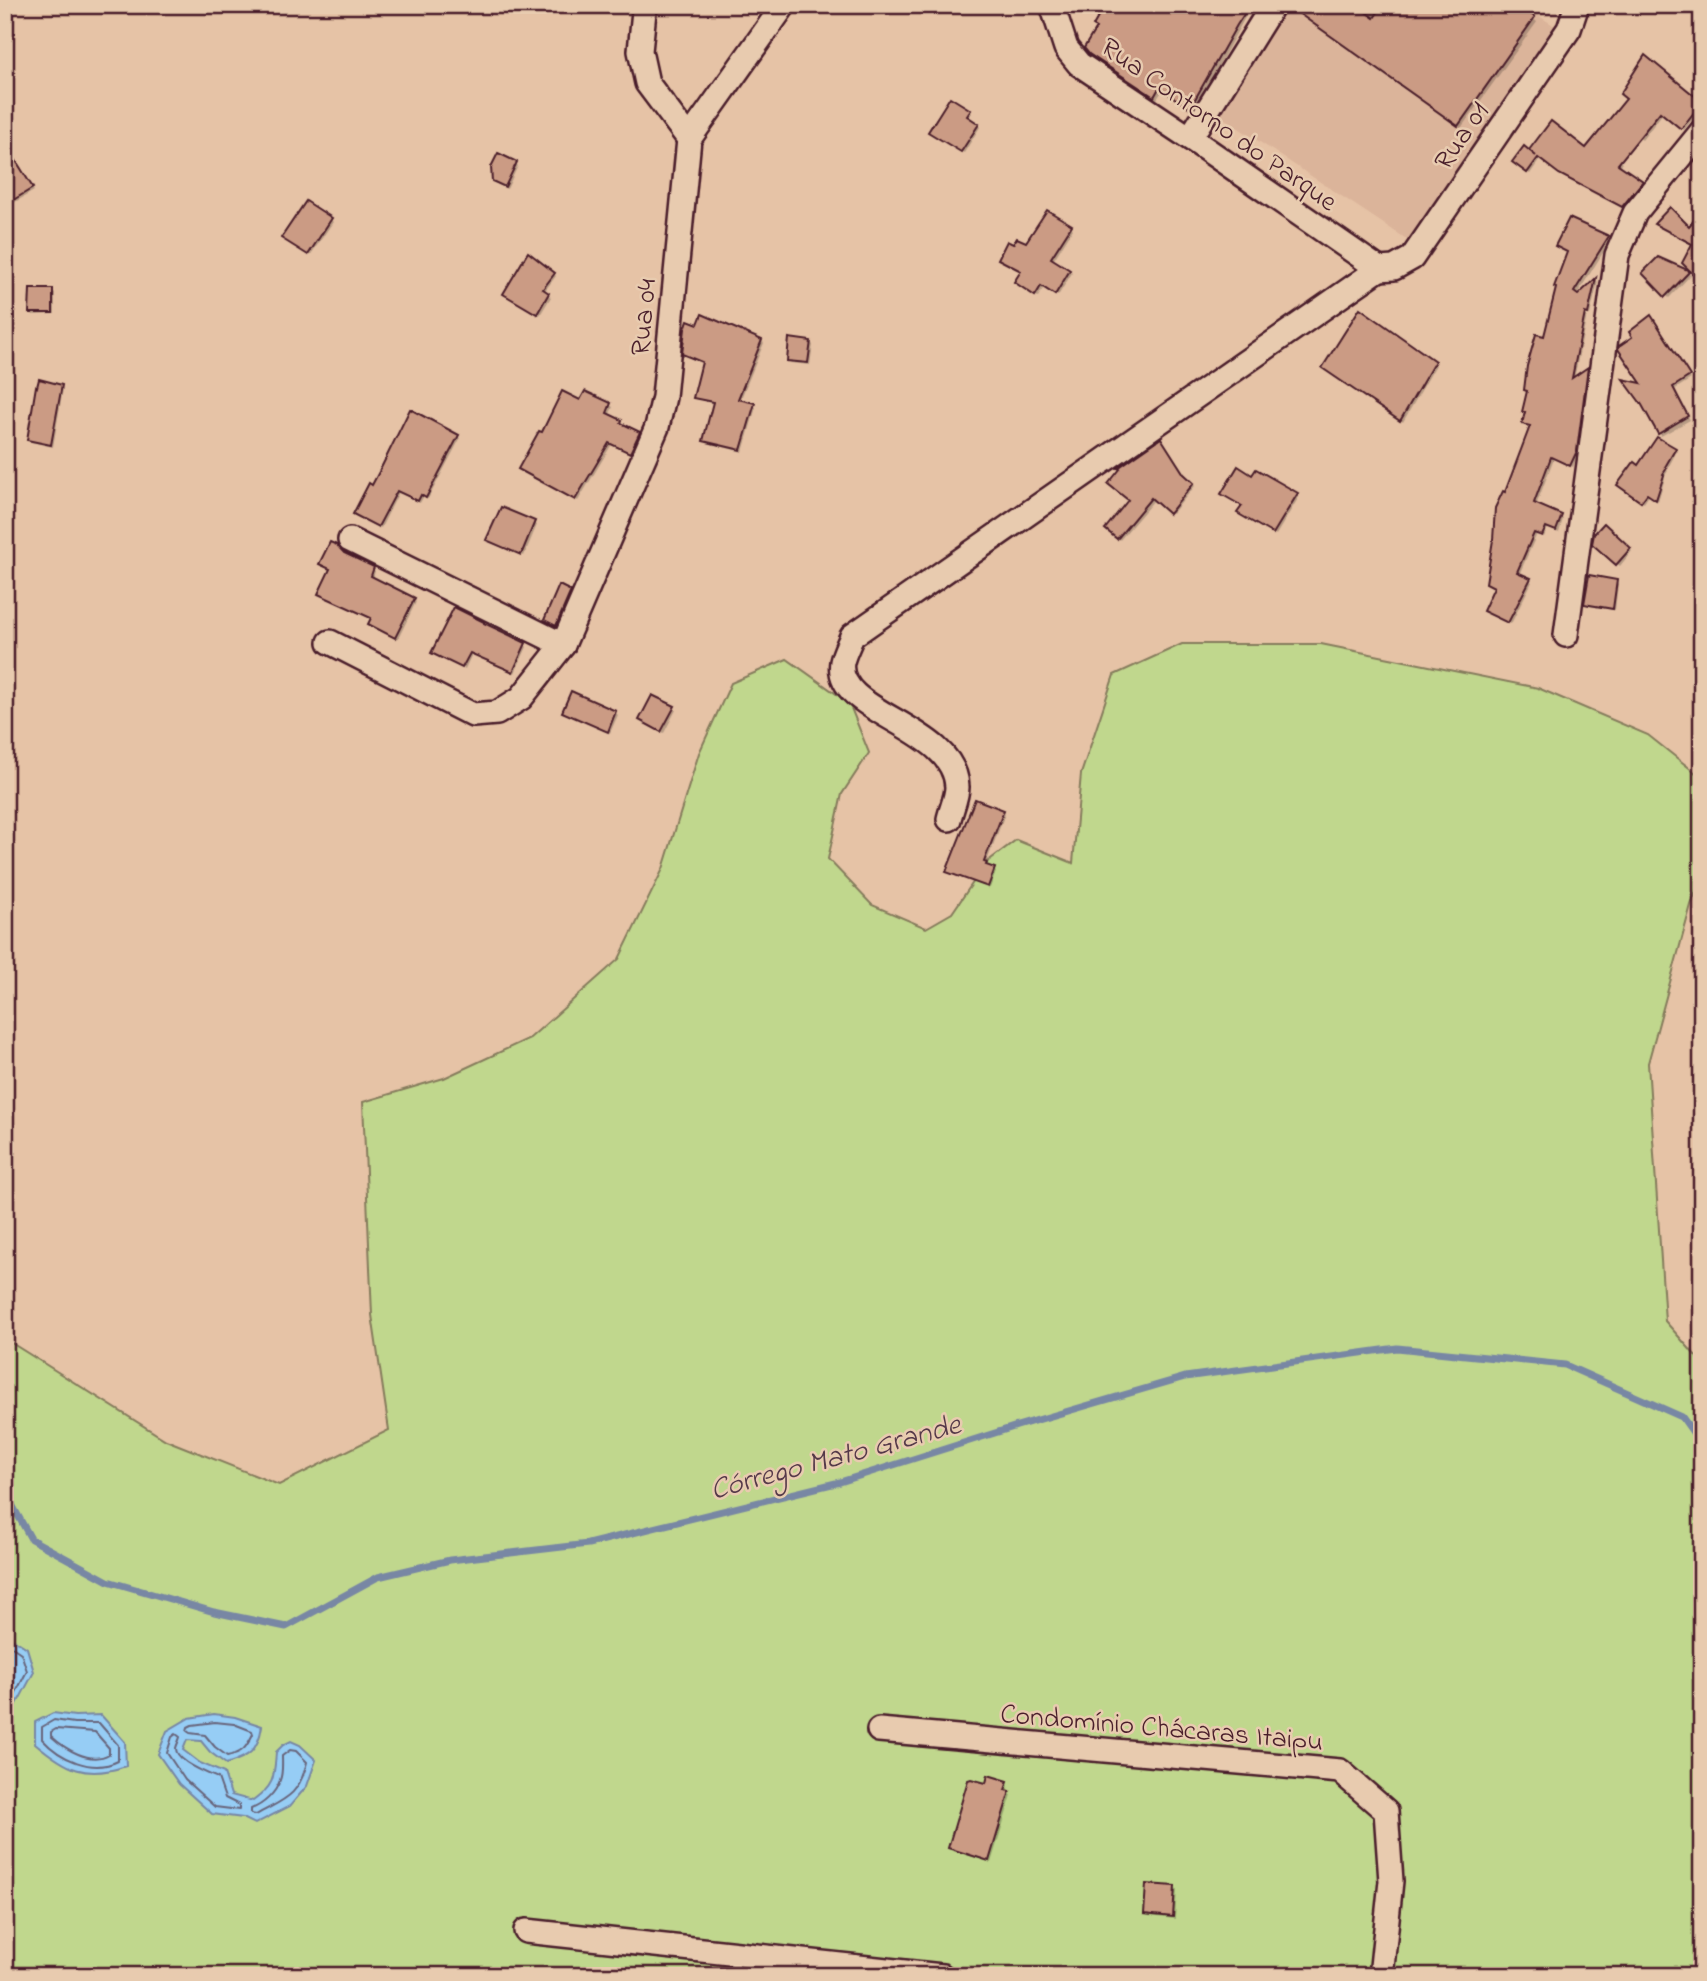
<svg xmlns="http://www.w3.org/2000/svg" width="1707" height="1981" viewBox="0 0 1707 1981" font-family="'Indie Flower',sans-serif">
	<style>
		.built { fill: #dbb49a }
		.green { fill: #c0d78d; stroke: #857b5c; stroke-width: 2 }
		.water { fill: #96cdf5; stroke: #7887a4; stroke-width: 2 }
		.shadow { fill: #0003 }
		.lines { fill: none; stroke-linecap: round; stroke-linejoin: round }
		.shore { stroke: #68657c; stroke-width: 2 }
		.stream { stroke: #7887a4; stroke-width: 7 }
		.building { fill: #cb9b84; stroke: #4a1f2b; stroke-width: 2 }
		.minor-casing { stroke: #4a1f2b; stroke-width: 28 }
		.minor { stroke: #e8cbaf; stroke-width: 23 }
		.labels { text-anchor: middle; stroke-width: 5; stroke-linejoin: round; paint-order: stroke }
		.street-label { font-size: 28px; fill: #4a1f2b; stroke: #e8cbaf }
		.water-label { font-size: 30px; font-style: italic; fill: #553949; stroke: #e8cbaf }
	</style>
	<rect width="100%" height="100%" fill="#e6c3a6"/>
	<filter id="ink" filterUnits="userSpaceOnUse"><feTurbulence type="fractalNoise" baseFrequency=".0143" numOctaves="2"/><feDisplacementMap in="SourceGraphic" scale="14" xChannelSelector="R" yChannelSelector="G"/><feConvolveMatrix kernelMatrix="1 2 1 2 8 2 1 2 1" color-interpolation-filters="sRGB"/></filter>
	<g filter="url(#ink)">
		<!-- built -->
		<polygon class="built" points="1285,5 1522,5 1561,30 1408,240 1216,113"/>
		<!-- green -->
		<polygon class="green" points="1182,644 1321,644 1538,688 1648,735 1702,778 1702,875 1691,905 1648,1063 1665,1321 1702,1363 1702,1976 5,1976 5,1339 166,1440 279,1485 389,1430 372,1315 363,1102 444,1078 530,1038 619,959 663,869 699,753 731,683 787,659 849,703 869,753 842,794 828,859 872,905 926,928 952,913 987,862 1016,840 1073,863 1081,774 1114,675"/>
		<!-- water -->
		<g class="water">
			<polygon points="5,1634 27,1648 34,1672 17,1704 5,1717"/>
			<path d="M53,1713L75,1716L101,1715L125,1742L126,1766C85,1780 66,1769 35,1743V1722Z"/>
			<path d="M214,1714L235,1717L262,1726C258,1751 249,1757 226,1764L210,1752L201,1741L187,1740L183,1750L200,1763L224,1773L231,1795L253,1801C275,1785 274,1777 276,1752L283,1745L291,1741L300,1745L316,1760L307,1786L290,1806L255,1824L243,1818L212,1814L179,1784L158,1754L167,1731L189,1718Z"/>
		</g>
		<!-- shadow -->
		<g class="shadow">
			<polygon points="1088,5 1252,5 1194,110 1163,90 1157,99 1094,56 1098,29 1102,14"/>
			<polygon points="1292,5 1515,5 1537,22 1461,128 1294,9"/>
			<polygon points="1646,58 1702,104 1702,107 1684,130 1663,113 1642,140 1614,117 1628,99"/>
			<polygon points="969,111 972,113 968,119 980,127 964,153 932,134"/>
			<polygon points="1597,138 1623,163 1619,167 1644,184 1625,209 1563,176 1541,158 1530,174 1517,164 1535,158 1586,151"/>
			<polygon points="13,156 34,191 5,208 5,157"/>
			<polygon points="516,164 518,166 507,189 497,183"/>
			<polygon points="330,219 333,222 310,256 286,240"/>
			<polygon points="1569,220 1611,240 1576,296 1578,298 1596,280 1598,282 1590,315 1587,315 1574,379 1588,370 1589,371 1578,454 1573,467 1554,458 1536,506 1563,519 1559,533 1548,528 1544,537 1537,534 1519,575 1532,582 1511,624 1488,613 1496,588 1488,583 1506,494 1531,427 1524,424 1526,414 1524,411 1569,253"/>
			<polygon points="1071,227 1073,229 1053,261 1072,273 1058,296 1044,287 1038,297 1018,284 1022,271 1014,247 1027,244"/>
			<polygon points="1658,259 1691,275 1669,298 1645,273"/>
			<polygon points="554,274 556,276 544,292 551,297 540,315 508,296"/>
			<polygon points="53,291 55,293 55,314 33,315 31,312"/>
			<polygon points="1653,319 1691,379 1674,390 1690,420 1661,436 1644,404 1645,386 1634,337"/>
			<polygon points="1702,321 1702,334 1695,327"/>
			<polygon points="699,326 761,341 764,343 740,401 756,407 743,452 707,443 705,441 714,404 697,399 695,397 704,363 687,356"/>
			<polygon points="811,343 813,345 810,365 791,363 788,360"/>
			<polygon points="1433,363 1436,365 1403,422 1326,370"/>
			<polygon points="61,386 63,389 53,447 31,442 29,440"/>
			<polygon points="581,403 610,405 613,407 609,416 621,422 623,426 641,436 633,454 612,444 578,501 523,470 542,434"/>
			<polygon points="458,436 460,439 428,499 424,496 420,503 399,492 381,528 358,516"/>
			<polygon points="1675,449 1677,451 1667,470 1668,471 1664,477 1665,478 1658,501 1650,494 1644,503 1621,487 1639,467"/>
			<polygon points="1185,477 1195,486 1172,514 1155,499 1120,540 1107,529 1130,500"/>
			<polygon points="1253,477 1299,497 1276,535 1242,515 1243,507 1226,496"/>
			<polygon points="502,509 537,525 524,556 488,540"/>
			<polygon points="1604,526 1632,551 1620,566 1594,543"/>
			<polygon points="344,554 373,569 375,571 373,579 416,602 398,639 372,626 372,619 323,596"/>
			<polygon points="1616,582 1618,584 1615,610 1588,606 1586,604"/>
			<polygon points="570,592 572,595 558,627 549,622"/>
			<polygon points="525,645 527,647 515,673 472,654 465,669 435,655"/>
			<polygon points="674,708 676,710 664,733 644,722"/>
			<polygon points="615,712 618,715 610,733 567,714"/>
			<polygon points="1003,812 1005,814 986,864 996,872 990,888 951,874 948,872"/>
			<polygon points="1007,1782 1009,1785 1007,1792 1012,1795 991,1863 952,1850 950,1848 987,1785"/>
			<polygon points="1174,1888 1177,1890 1175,1919 1148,1916 1145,1914"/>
		</g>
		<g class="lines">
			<!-- shore -->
			<g class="shore">
				<polyline points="5,1642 21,1653 27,1671 12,1700 5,1707"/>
				<path d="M54,1720L74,1723H99L118,1745V1761C92,1774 60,1759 42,1739V1727Z"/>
				<path d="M215,1722L234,1724L252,1731L253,1734C246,1748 243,1753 227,1756L215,1747L205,1735L190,1733L187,1731L188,1727L192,1725Z"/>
				<path d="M56,1729L95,1732L109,1748V1754C90,1765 65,1749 51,1736V1732Z"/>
				<path d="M176,1734L180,1737C179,1741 177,1744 176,1748C175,1761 208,1774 218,1778L225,1798L239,1805V1810L215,1807L185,1780L167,1753L172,1737Z"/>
				<path d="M290,1750L296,1751L307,1762C299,1797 284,1799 256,1815L251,1814V1809C263,1805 276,1793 280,1780C283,1773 282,1763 282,1756Z"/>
			</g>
			<!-- stream -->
			<polyline class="stream" points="5,1492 31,1539 108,1581 214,1612 286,1627 378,1577 450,1560 588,1544 840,1482 1017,1426 1185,1377 1397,1348 1565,1365 1682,1417 1702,1445"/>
		</g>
		<!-- building -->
		<g class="building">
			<polygon points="1105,5 1250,5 1237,25 1190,108 1159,88 1154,97 1089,54 1084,48 1096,28 1093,26"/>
			<polygon points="1287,5 1356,5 1374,18 1383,5 1518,5 1535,17 1458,126"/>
			<polygon points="1645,55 1702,102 1681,129 1660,112 1618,164 1643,181 1622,207 1559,174 1538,158 1527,173 1512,162 1524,146 1536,156 1529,150 1551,121 1586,148 1626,99 1620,94"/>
			<polygon points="950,97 971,110 967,116 979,124 961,152 928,132"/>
			<polygon points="5,143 33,188 5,205"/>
			<polygon points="498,153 517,162 505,187 492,181 491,167"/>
			<polygon points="306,201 332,218 308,255 281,238"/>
			<polygon points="1670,207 1689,226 1702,211 1702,283 1682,263 1692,244 1654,224"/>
			<polygon points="1047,210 1072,225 1051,258 1070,270 1055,295 1041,286 1035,296 1014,282 1021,271 998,259 1007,241 1013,244 1017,238 1026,242"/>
			<polygon points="1569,218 1609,236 1574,292 1578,295 1596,278 1588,314 1585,313 1572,378 1588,367 1577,451 1570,466 1551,457 1534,503 1562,515 1556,531 1546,527 1542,536 1534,533 1517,572 1531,578 1508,623 1483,611 1494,587 1486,583 1493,540 1495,508 1503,491 1505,492 1530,426 1522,424 1525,412 1522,412 1527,391 1524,390 1527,366 1536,334 1544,336 1556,288 1554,287 1567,252 1555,246"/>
			<polygon points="528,252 555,273 543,289 549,293 537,314 503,294"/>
			<polygon points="1658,257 1690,271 1665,297 1642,273"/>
			<polygon points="30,289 53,289 53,313 29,313"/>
			<polygon points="1360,308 1435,361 1400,421 1322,368"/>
			<polygon points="702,314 762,340 738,399 755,403 741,450 703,441 713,402 693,398 702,362 682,354 685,329 688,320 698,324"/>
			<polygon points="1651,315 1690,376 1673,387 1688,416 1658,434 1642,405 1623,379 1641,383 1618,349 1619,346 1632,337 1629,332"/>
			<polygon points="789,338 811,341 808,363 787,361"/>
			<polygon points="39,379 62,385 51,445 27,440 36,386 37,387"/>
			<polygon points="562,391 580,400 585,391 611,403 607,413 622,420 621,423 640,432 630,453 609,443 575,500 518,469 539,431 542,432"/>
			<polygon points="410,409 459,435 426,498 421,495 418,501 397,491 378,527 353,514 369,483 372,485 381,468"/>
			<polygon points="1657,437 1676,448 1665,467 1667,468 1663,474 1664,475 1656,500 1647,494 1641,502 1617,485 1634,462 1638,465"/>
			<polygon points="1161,438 1184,474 1194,483 1169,514 1151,498 1117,539 1105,529 1128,500 1108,484 1120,469 1118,468"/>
			<polygon points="1238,466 1252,475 1256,469 1298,493 1273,534 1237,513 1242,506 1221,494"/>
			<polygon points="501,507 535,521 521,555 486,540"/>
			<polygon points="1604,523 1631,548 1616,565 1592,544 1594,534"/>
			<polygon points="330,542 337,545 344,553 374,567 371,576 415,598 395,638 368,624 371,618 318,594 330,569 319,564"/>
			<polygon points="1589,575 1617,580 1613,609 1584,604"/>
			<polygon points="559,585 571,591 556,626 544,620"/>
			<polygon points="454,607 484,622 484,623 526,643 513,672 470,653 462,668 431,653"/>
			<polygon points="571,691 616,711 608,732 562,712"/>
			<polygon points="652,695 675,706 661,732 639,720"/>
			<polygon points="975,799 1004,810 984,862 987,863 986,865 995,868 988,887 946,872"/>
			<polygon points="988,1775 1008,1781 1005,1790 1010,1791 989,1861 948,1848 968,1780 971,1779 986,1783"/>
			<polygon points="1146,1884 1175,1886 1173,1917 1144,1914"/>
		</g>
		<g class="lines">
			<!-- minor casing -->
			<g class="minor-casing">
				<g id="minor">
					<polyline points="647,5 644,11 640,51 647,83 689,139"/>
					<polyline points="1052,5 1066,48 1079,64 1190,138 1379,269"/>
					<polyline points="1190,138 1273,5"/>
					<polyline points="1379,269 1394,268 1412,258 1569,29 1577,5"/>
					<polyline points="350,540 563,645"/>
					<polyline points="1566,635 1617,255 1635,213 1702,131"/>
					<polyline points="330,642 473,715 497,713 521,698 563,645 657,427 664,397 689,139 784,5"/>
					<path d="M949,819C951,810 957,797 957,787C955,725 833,714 842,662C844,653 849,644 852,636L1379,269"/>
					<polyline points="879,1730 1340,1771 1386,1811 1391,1881 1381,1976"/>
					<polyline points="526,1931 942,1976"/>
				</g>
			</g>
			<!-- minor -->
			<use href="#minor" class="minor"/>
		</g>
	</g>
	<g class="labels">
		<!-- street labels -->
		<g class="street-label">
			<text transform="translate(1220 123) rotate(35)" y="10">Rua Contorno do Parque</text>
			<text transform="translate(1460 135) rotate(-56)" y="10">Rua 01</text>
			<text transform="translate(642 317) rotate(-85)" y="10">Rua 04</text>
			<text transform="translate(1162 1726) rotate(5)" y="10">Condomínio Chácaras Itaipu</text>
		</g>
		<!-- water labels -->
		<g class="water-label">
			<text transform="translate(835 1456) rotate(-15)" y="10">Córrego Mato Grande</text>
		</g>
	</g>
	<!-- margin -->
	<rect width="1707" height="1981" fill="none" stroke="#e8cbaf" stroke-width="28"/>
	<rect x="14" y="14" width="1679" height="1953" fill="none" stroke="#4a1f2b" stroke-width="2.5" filter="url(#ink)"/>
</svg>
